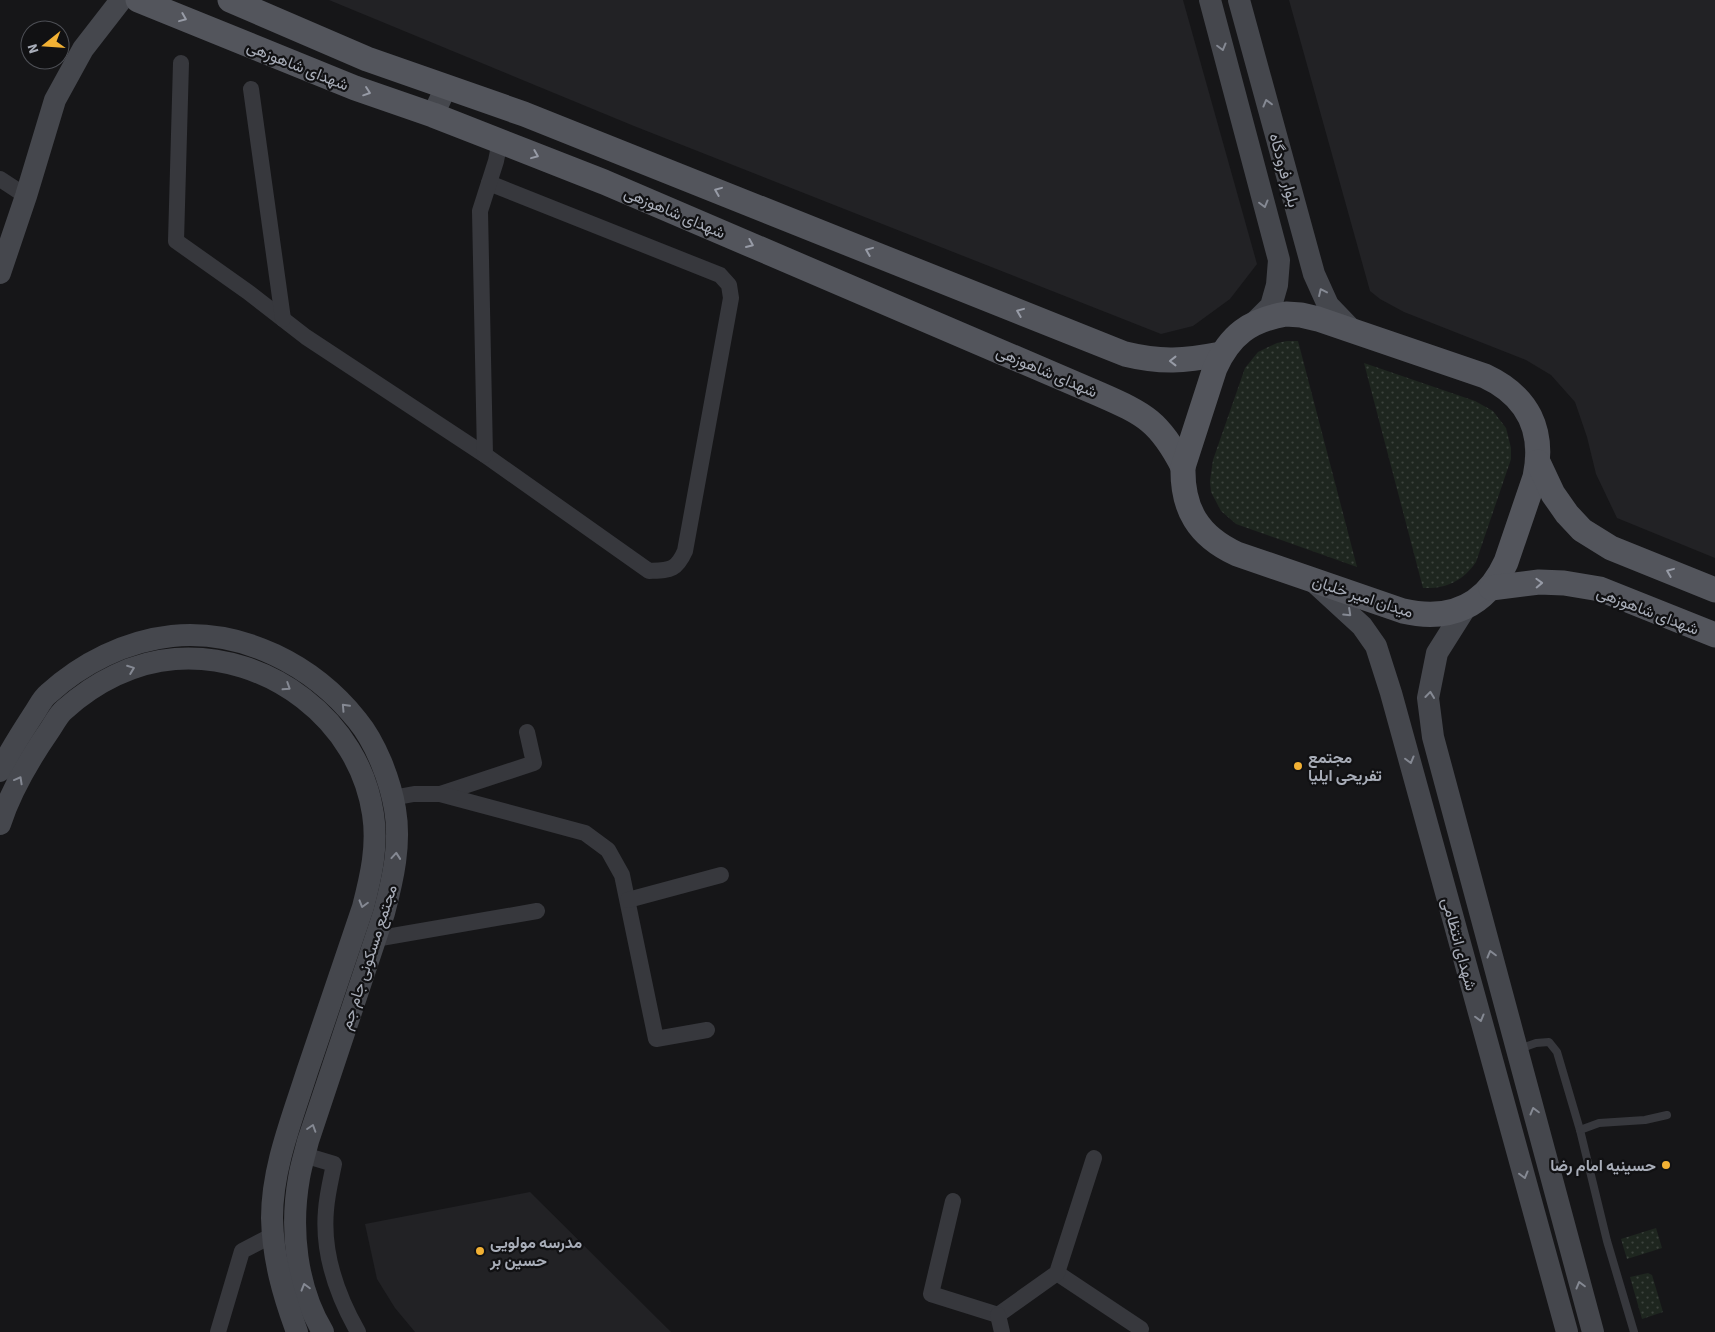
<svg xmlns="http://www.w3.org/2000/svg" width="1715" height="1332" viewBox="0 0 1715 1332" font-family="'Source Sans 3',Vazirmatn,sans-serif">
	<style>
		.built { fill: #222225 }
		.grass { fill: url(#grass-dots) }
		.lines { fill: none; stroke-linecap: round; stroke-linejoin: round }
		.lane { stroke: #37383d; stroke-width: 8 }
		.street { stroke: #37383d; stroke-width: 16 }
		.secondary { stroke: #45474d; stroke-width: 22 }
		.primary { stroke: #53555c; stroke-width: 25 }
		.oneway { stroke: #979ba6 }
		.oneway2 { stroke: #858993 }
		.poi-dot { fill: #f2b134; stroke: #111113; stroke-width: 2 }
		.labels { text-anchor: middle; stroke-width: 4.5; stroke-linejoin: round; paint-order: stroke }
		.street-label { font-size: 16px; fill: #a8adb8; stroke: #111113 }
		.poi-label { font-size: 16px; font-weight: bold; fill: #a8adb8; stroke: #111113; text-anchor: start }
	</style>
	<defs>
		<pattern id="grass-dots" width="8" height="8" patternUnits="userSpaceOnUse" patternTransform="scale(1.25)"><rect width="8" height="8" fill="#1e261f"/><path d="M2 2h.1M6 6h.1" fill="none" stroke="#3c433d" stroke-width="1.8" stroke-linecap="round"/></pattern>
	</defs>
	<rect width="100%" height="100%" fill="#161618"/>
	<!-- built -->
	<g class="built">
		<polygon points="329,0 1183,0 1257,264 1230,299 1193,326 1161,334 634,126"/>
		<polygon points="1289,0 1715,0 1715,558 1617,518 1596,474 1587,437 1575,402 1551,375 1526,360 1404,312 1380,299 1370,291"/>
		<polygon points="530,1192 671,1332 415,1332 395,1308 377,1279 365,1224"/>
	</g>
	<!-- grass -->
	<g class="grass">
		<polygon points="1287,341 1298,341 1357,567 1236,524 1221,511 1211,492 1210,481 1213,460 1245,368 1258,352 1277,343"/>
		<path d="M1364,363L1475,401L1493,411L1506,428L1511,448V459L1476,562C1463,581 1446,589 1423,588Z"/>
		<polygon points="1656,1228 1662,1248 1627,1259 1621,1239"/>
		<polygon points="1648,1273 1652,1275 1663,1312 1642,1319 1630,1277"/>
	</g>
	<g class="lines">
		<!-- lane -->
		<g class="lane">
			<polyline points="1519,1049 1536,1043 1549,1042 1557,1052 1580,1130 1607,1241 1634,1332"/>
			<polyline points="1580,1130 1599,1123 1645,1120 1667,1115"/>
		</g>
		<!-- street -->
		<g class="street">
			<path d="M181,63L176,241L248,292L306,337L485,455L649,571C670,570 676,571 685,551L731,298L729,285L720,275L489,183"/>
			<polyline points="251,89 283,319"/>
			<polyline points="0,179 26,196"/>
			<polyline points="485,455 480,211 496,161 500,141"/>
			<polyline points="440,794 534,763 527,732"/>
			<polyline points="392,798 414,794 440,794 585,833 608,850 622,875 656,1039 707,1030"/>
			<polyline points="628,900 721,875"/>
			<polyline points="375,939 537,911"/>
			<path d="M304,1155L334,1164C331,1179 327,1195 326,1210C322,1254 337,1295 358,1332"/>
			<polyline points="953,1201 931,1294 998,1315"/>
			<polyline points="1057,1273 1141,1329"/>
			<polyline points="998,1315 1057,1273 1094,1158"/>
			<polyline points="998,1315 1002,1332"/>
			<polyline points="218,1332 242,1251 273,1235"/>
		</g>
		<!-- secondary -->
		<g class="secondary">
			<polyline points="1210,0 1279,260 1277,285 1271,306 1255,322"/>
			<polyline points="1239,0 1314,274 1328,305 1352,330"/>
			<polyline points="433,115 446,87"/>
			<polyline points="0,273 26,196 55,100 83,49 121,0"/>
			<polyline points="1313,581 1362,626 1376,646 1391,693 1567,1332"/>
			<polyline points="1466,607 1437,653 1428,698 1433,737 1593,1332"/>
			<path d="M0,771C10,750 22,732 35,712C39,706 42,699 48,694C82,663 126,641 172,636C243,629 313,665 357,720C376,743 390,780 395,809C401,844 393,879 384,913L308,1141C305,1153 301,1166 299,1178C290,1229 296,1287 323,1332"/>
			<path d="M0,824C11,790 29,760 49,731C54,724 58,715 64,710C95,682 134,662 175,659C268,652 359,720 373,814C378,846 371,876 363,907C344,962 326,1017 307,1072C292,1119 272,1168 272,1218C273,1259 283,1294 297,1332"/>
		</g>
		<!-- primary -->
		<g class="primary">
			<path d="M138,0L355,88L433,115L604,182L1099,394C1145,414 1160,422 1183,467"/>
			<path d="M230,0L367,59L524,114L1125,354C1162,363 1184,361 1221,354"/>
			<path d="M1286,314L1301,315L1318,319L1485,376C1528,396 1545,430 1535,477L1506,562C1486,606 1450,622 1403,611L1237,554C1198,536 1182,509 1183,467L1215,368C1230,335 1250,320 1286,314Z"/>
			<polyline points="1538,462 1553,494 1567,514 1582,530 1611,548 1715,590"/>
			<polyline points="1491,588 1539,582 1564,583 1600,589 1715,635"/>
		</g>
	</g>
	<!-- one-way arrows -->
	<defs><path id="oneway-chevron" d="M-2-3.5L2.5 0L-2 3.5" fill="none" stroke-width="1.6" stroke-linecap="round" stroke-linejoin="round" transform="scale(1.25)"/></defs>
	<g class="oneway">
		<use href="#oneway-chevron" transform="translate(183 18) rotate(22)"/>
		<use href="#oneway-chevron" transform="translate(367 92) rotate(19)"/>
		<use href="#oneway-chevron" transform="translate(535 155) rotate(22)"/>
		<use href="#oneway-chevron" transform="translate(718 191) rotate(-158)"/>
		<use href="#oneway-chevron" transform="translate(750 244) rotate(23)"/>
		<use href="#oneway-chevron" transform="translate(869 251) rotate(-158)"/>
		<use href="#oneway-chevron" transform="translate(1020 312) rotate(-158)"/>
		<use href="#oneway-chevron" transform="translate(1173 361) rotate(180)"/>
		<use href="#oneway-chevron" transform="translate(1670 572) rotate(-158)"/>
		<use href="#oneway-chevron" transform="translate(1539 583) rotate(-2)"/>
	</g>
	<g class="oneway2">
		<use href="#oneway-chevron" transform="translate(1222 47) rotate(75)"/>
		<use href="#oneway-chevron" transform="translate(1267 103) rotate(-105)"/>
		<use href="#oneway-chevron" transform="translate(1264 204) rotate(75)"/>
		<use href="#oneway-chevron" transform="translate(1322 292) rotate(-115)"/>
		<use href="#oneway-chevron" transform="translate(1348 613) rotate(43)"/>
		<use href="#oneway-chevron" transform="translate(131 669) rotate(-21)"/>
		<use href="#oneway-chevron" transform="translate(287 687) rotate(33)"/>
		<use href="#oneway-chevron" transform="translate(1430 695) rotate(-84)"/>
		<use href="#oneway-chevron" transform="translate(345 707) rotate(-133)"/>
		<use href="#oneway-chevron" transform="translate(1410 760) rotate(75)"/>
		<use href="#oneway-chevron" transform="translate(19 780) rotate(-61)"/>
		<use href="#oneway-chevron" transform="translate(396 856) rotate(-85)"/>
		<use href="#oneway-chevron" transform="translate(363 904) rotate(106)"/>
		<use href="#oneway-chevron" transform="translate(1491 954) rotate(-105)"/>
		<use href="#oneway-chevron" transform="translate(1480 1018) rotate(75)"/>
		<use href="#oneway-chevron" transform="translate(1534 1111) rotate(-105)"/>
		<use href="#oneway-chevron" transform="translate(312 1128) rotate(-72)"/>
		<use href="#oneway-chevron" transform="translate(1524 1175) rotate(75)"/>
		<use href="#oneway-chevron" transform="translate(1580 1285) rotate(-105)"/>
		<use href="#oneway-chevron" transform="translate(305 1287) rotate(-106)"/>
	</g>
	<!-- markers -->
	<g class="poi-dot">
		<circle cx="1298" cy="766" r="5"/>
		<circle cx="1666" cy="1165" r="5"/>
		<circle cx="480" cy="1251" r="5"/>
	</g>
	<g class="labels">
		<!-- street labels -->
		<g class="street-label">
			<text transform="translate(298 65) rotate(22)" y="6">شهدای شاهوزهی</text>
			<text transform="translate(1285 170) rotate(75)" y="6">بلوار فرودگاه</text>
			<text transform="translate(675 212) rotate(23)" y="6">شهدای شاهوزهی</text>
			<text transform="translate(1047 371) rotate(23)" y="6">شهدای شاهوزهی</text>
			<text transform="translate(1363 596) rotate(18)" y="6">میدان امیر خلبان</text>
			<text transform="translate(1648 610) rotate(21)" y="6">شهدای شاهوزهی</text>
			<text transform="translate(1460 944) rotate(75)" y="6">شهدای انتظامی</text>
			<text transform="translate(368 957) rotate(-72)" y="6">مجتمع مسکونی جام جم</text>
		</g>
		<!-- poi labels -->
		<g class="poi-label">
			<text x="1308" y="763">مجتمع<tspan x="1308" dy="18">تفریحی ایلیا</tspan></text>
			<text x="1656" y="1171" text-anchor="end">حسینیه امام رضا</text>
			<text x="490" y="1248">مدرسه مولویی<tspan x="490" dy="18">حسین بر</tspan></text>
		</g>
	</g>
	<!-- north arrow -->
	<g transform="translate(45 45) rotate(253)"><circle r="24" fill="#111113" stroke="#4d4f55"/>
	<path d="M0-4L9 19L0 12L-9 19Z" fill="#f2b134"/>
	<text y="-8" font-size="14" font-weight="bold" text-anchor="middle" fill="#a8adb8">N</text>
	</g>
</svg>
